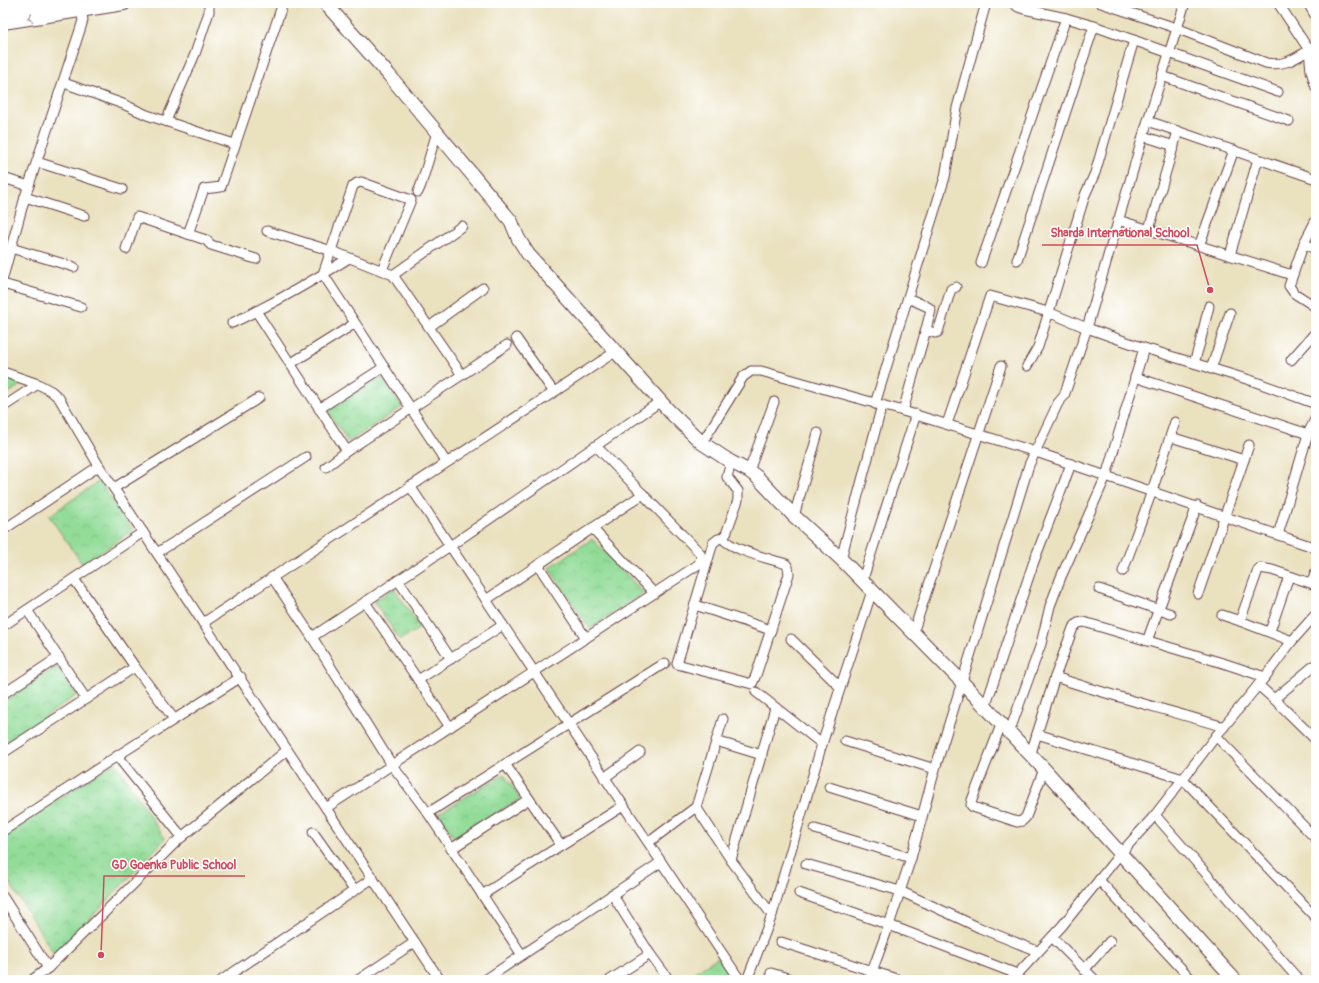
<svg xmlns="http://www.w3.org/2000/svg" width="1319" height="983" viewBox="0 0 1319 983" font-family="Pangolin,sans-serif">
	<style>
		.park { fill: url(#park-crowns); stroke: #6e7e62 }
		.lines { fill: none; stroke-linecap: round; stroke-linejoin: round }
		.street-casing { stroke: #623c41; stroke-width: 11 }
		.secondary-casing { stroke: #623c41; stroke-width: 15 }
		.primary-casing { stroke: #623c41; stroke-width: 16 }
		.street { stroke: #fff; stroke-width: 9 }
		.secondary { stroke: #fff; stroke-width: 13 }
		.primary { stroke: #fff; stroke-width: 14 }
		.oneway { stroke: #ae9aa0 }
		.leader { fill: none; stroke: #d1495b; stroke-width: 1.5 }
		.callout-dot { fill: #d1495b; stroke: #fff; stroke-width: 1.5 }
		.callout-label { font-size: 12px; text-anchor: middle; font-weight: bold; fill: #d1495b; stroke: #fff; stroke-width: 3; stroke-linejoin: round; paint-order: stroke }
	</style>
	<defs>
		<pattern id="park-crowns" width="20" height="18" patternUnits="userSpaceOnUse"><rect width="20" height="18" fill="#92dc98"/><path d="M2 6a3 3 0 1 1 6 0M12 15a3 3 0 1 1 6 0" fill="none" stroke="#7fbc83"/></pattern>
	</defs>
	<rect width="100%" height="100%" fill="#fff"/>
	<filter id="ink" filterUnits="userSpaceOnUse"><feTurbulence type="fractalNoise" baseFrequency=".025" numOctaves="2"/><feDisplacementMap in="SourceGraphic" scale="8" xChannelSelector="R" yChannelSelector="G"/><feConvolveMatrix kernelMatrix="1 2 1 2 8 2 1 2 1" color-interpolation-filters="sRGB"/></filter>
	<filter id="wash" filterUnits="userSpaceOnUse"><feTurbulence type="fractalNoise" baseFrequency=".012" numOctaves="4" result="noise"/><feDisplacementMap in="SourceGraphic" scale="16" xChannelSelector="R" yChannelSelector="G"/><feGaussianBlur stdDeviation="0.9" result="paint"/><feColorMatrix in="noise" values="0 0 0 0 0 0 0 0 0 0 0 0 0 0 0 0 0 1.4 0 .05"/><feComposite in="paint" operator="in"/></filter>
	<g filter="url(#wash)">
		<rect width="100%" height="100%" fill="#eae1bf"/>
		<!-- park -->
		<g class="park">
			<polygon points="3,376 23,383 3,397"/>
			<polygon points="381,376 402,407 348,442 328,411"/>
			<polygon points="99,481 133,530 83,565 49,516"/>
			<polygon points="592,539 644,593 590,629 549,568"/>
			<polygon points="394,588 420,628 400,640 374,601"/>
			<polygon points="57,666 77,695 3,745 3,702"/>
			<polygon points="115,762 165,839 55,956 3,872 3,834"/>
			<polygon points="504,774 520,799 454,838 439,813"/>
			<polygon points="720,956 736,980 682,980"/>
		</g>
	</g>
	<g filter="url(#ink)">
		<g class="lines">
			<!-- street casing -->
			<g class="street-casing">
				<g id="street">
					<polyline points="1013,3 1018,7 1024,9 1066,18 1094,26 1278,92"/>
					<path d="M1101,3L1176,28L1266,63C1287,67 1298,56 1316,46"/>
					<polyline points="1278,3 1309,50 1311,71 1316,88"/>
					<polyline points="1308,3 1316,17"/>
					<polyline points="1162,76 1289,121"/>
					<polyline points="64,83 123,104 147,115 234,144"/>
					<polyline points="166,121 195,54 209,12 209,3"/>
					<polyline points="1148,121 1316,179"/>
					<polyline points="1143,136 1174,146"/>
					<polyline points="37,162 122,189"/>
					<polyline points="3,178 29,186"/>
					<polyline points="418,192 421,185 437,132"/>
					<polyline points="25,197 84,216"/>
					<polyline points="1118,220 1292,275"/>
					<polyline points="1316,220 1304,243 1289,286 1294,293 1316,307"/>
					<polyline points="1149,229 1178,131"/>
					<polyline points="267,231 332,251 393,275 462,375"/>
					<polyline points="188,234 204,189 221,187 283,3"/>
					<polyline points="1304,243 1316,250"/>
					<polyline points="1199,246 1234,150"/>
					<polyline points="11,248 74,267"/>
					<polyline points="126,249 137,217 206,240 211,245 256,259"/>
					<polyline points="1230,255 1258,159"/>
					<polyline points="1017,260 1094,26"/>
					<polyline points="981,263 1066,18"/>
					<polyline points="382,270 411,200 361,182 357,183 353,186 323,274 446,462"/>
					<polyline points="393,275 462,226"/>
					<polyline points="3,277 25,197 81,27 83,20 80,5"/>
					<polyline points="3,284 81,307"/>
					<polyline points="908,298 928,307 931,310 925,333"/>
					<polyline points="256,311 347,451"/>
					<path d="M232,323C273,304 311,282 349,258"/>
					<polyline points="429,327 483,288"/>
					<polyline points="516,338 553,391"/>
					<polyline points="1291,360 1316,332"/>
					<polyline points="1194,363 1200,343 1209,306"/>
					<polyline points="290,364 354,324"/>
					<polyline points="1027,366 1038,347 1085,195 1095,173 1134,40"/>
					<polyline points="1211,369 1230,313"/>
					<polyline points="3,372 38,384"/>
					<polyline points="1135,377 1308,434"/>
					<polyline points="875,404 945,177 957,108 986,3"/>
					<polyline points="3,407 38,384 51,391 59,398 99,466 440,980"/>
					<polyline points="319,409 384,367"/>
					<polyline points="903,411 925,333 929,331 935,333 938,332 951,289 956,287"/>
					<polyline points="947,424 990,296 1048,312 1087,328 1144,348 1253,381 1316,404"/>
					<polyline points="1171,437 1244,460"/>
					<polyline points="702,443 743,377 751,371 761,371 903,411 1036,452 1316,548"/>
					<polyline points="326,467 347,451 507,345"/>
					<polyline points="749,471 774,402"/>
					<polyline points="410,486 740,980"/>
					<polyline points="114,488 259,398"/>
					<polyline points="794,516 818,433"/>
					<polyline points="592,528 654,593"/>
					<polyline points="3,530 99,466"/>
					<polyline points="1278,535 1308,434 1316,417"/>
					<path d="M722,538L718,539L713,543L677,664L752,684L756,675L789,574L788,567L786,564C768,558 734,551 722,538L726,534L738,500V491L727,477L731,462"/>
					<polyline points="157,553 306,457"/>
					<polyline points="841,559 882,405"/>
					<polyline points="538,565 586,638"/>
					<polyline points="1123,571 1152,491 1175,422"/>
					<polyline points="272,577 312,637 392,765"/>
					<polyline points="74,579 135,667 174,719"/>
					<polyline points="398,580 451,659"/>
					<polyline points="862,582 916,414"/>
					<polyline points="1312,583 1316,571"/>
					<polyline points="1099,589 1171,614"/>
					<polyline points="1198,594 1249,445"/>
					<polyline points="486,600 643,494"/>
					<polyline points="365,602 450,727"/>
					<polyline points="695,605 771,630"/>
					<polyline points="27,610 86,699"/>
					<polyline points="1222,615 1240,621 1258,570 1260,568 1272,570 1316,585"/>
					<polyline points="1240,621 1292,641"/>
					<polyline points="203,623 615,352"/>
					<polyline points="3,626 143,532"/>
					<polyline points="1270,631 1289,576"/>
					<polyline points="913,633 1001,366"/>
					<polyline points="312,637 450,546 661,401"/>
					<polyline points="791,639 840,687"/>
					<polyline points="1147,641 1197,506"/>
					<path d="M1055,677C1111,696 1168,710 1224,727"/>
					<polyline points="418,680 503,625"/>
					<polyline points="1258,685 1274,699 1316,740"/>
					<polyline points="756,692 822,744"/>
					<polyline points="3,694 59,657"/>
					<polyline points="1274,699 1316,664"/>
					<polyline points="985,708 1033,564 1071,464"/>
					<polyline points="1001,725 972,800 971,805 973,807 1017,822 1022,821 1026,817 1044,769"/>
					<polyline points="1009,733 1041,644 1050,606 1061,577 1106,476 1144,348"/>
					<polyline points="1037,734 1183,779 1316,918"/>
					<polyline points="1216,736 1316,839"/>
					<polyline points="716,741 762,755"/>
					<polyline points="845,741 935,769"/>
					<polyline points="3,753 135,667"/>
					<polyline points="117,756 182,837"/>
					<polyline points="1030,756 1055,677 1073,628 1078,623 1084,622 1226,664 1265,677"/>
					<polyline points="505,764 561,845"/>
					<polyline points="395,769 428,813 522,955"/>
					<polyline points="604,778 640,752"/>
					<polyline points="829,787 922,816"/>
					<polyline points="696,807 731,860 772,915"/>
					<polyline points="326,808 699,564 701,558 700,553 596,446"/>
					<polyline points="428,813 665,663"/>
					<polyline points="1155,815 1299,980"/>
					<polyline points="815,829 911,858"/>
					<polyline points="3,831 117,756 241,677"/>
					<polyline points="313,832 354,890"/>
					<polyline points="649,842 696,807 723,719"/>
					<polyline points="451,849 529,799"/>
					<polyline points="731,860 775,708"/>
					<polyline points="806,864 900,891 980,928 1037,951"/>
					<polyline points="1099,880 1192,980"/>
					<polyline points="799,893 889,925 1017,974"/>
					<polyline points="612,894 650,954 669,980"/>
					<polyline points="482,895 623,806"/>
					<polyline points="3,897 48,968"/>
					<polyline points="1052,937 1095,980"/>
					<polyline points="781,942 900,980"/>
					<polyline points="1084,970 1110,941"/>
					<polyline points="771,973 794,980"/>
					<polyline points="32,980 48,968 177,841 287,750"/>
					<polyline points="222,980 373,878"/>
					<polyline points="358,980 415,942"/>
					<polyline points="485,980 661,862"/>
					<polyline points="610,980 650,954"/>
					<polyline points="747,980 772,915 822,744 872,591"/>
					<polyline points="869,980 889,925 911,858 935,769 1029,465 1058,403 1064,396 1087,328 1143,136 1185,3"/>
					<polyline points="1012,980 1062,926 1120,854 1155,815 1216,736 1265,677 1292,641 1316,614"/>
				</g>
			</g>
			<!-- secondary casing -->
			<g class="secondary-casing">
				<polyline id="secondary" points="325,3 389,75 511,221 518,238 528,254 670,412 702,443 731,462 749,471 757,477 794,516 841,559 962,682 1044,769 1235,980"/>
			</g>
			<!-- primary casing -->
			<g class="primary-casing">
				<g id="primary">
					<polyline points="3,9 48,3"/>
					<polyline points="3,22 124,3"/>
				</g>
			</g>
			<!-- street -->
			<use href="#street" class="street"/>
			<!-- secondary -->
			<use href="#secondary" class="secondary"/>
			<!-- primary -->
			<use href="#primary" class="primary"/>
		</g>
		<!-- one-way arrows -->
		<defs><path id="oneway-chevron" d="M-2-3.5L2.5 0L-2 3.5" fill="none" stroke-width="1.6" stroke-linecap="round" stroke-linejoin="round"/></defs>
		<use class="oneway" href="#oneway-chevron" transform="translate(30 18) rotate(170)"/>
	</g>
	<!-- callouts -->
	<path class="leader" d="M1210 290L1197 245H1042M101 955L104 876H245"/>
	<g class="callout-dot">
		<circle cx="1210" cy="290" r="4"/>
		<circle cx="101" cy="955" r="4"/>
	</g>
	<g class="callout-label">
		<text x="1120" y="237">Sharda International School</text>
		<text x="174" y="869">GD Goenka Public School</text>
	</g>
	<!-- margin -->
	<rect width="1319" height="983" fill="none" stroke="#fff" stroke-width="16"/>
</svg>
